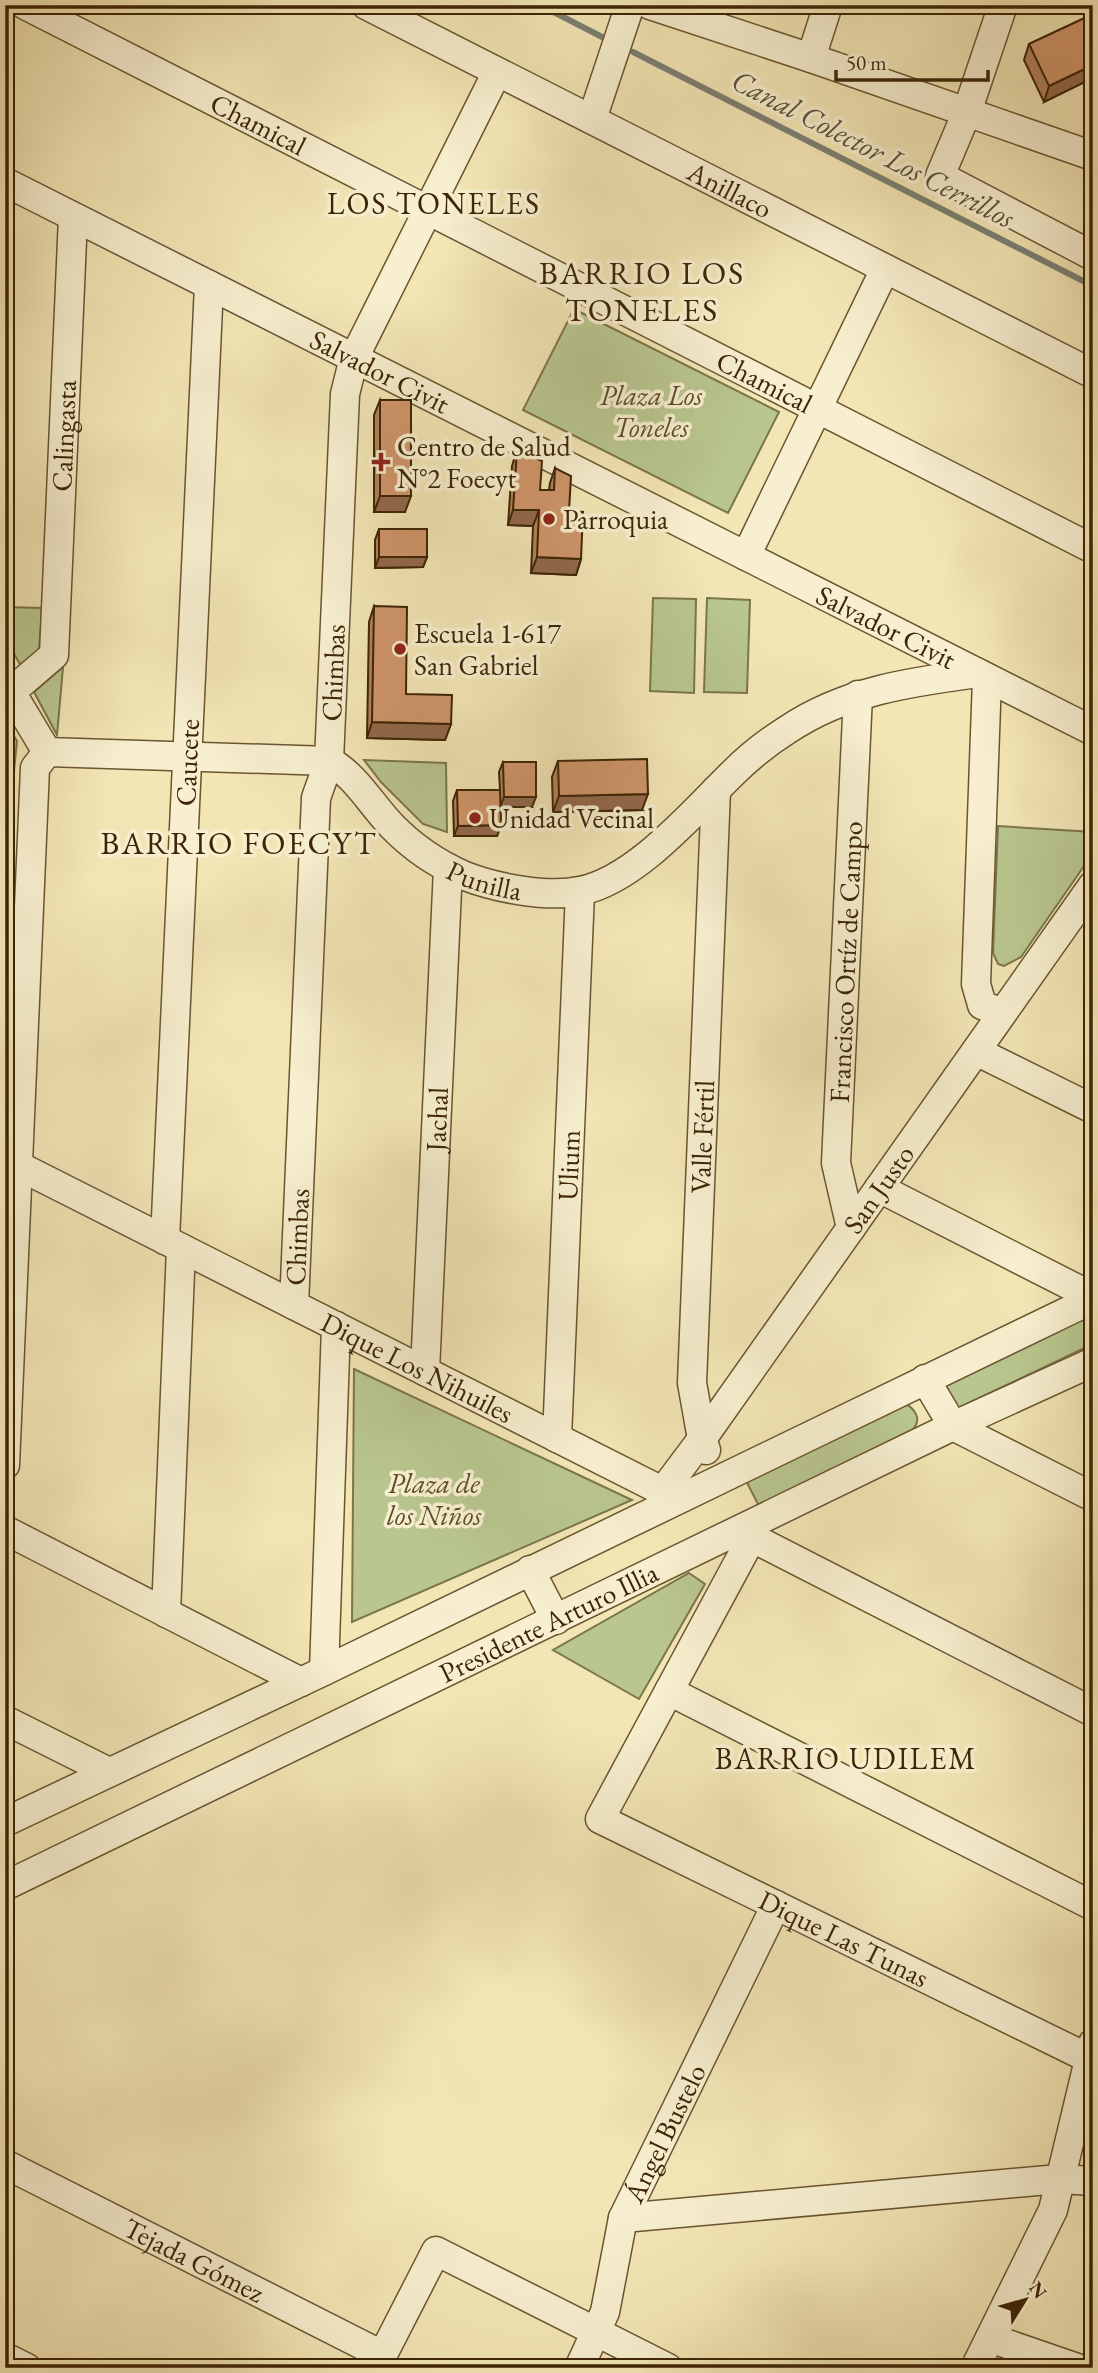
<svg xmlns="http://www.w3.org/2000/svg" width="1098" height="2373" viewBox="0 0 1098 2373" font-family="'EB Garamond',serif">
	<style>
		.green { fill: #b9c68f; stroke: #7b764a; stroke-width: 2 }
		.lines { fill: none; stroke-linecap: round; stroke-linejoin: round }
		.stream { stroke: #7a8072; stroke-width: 6 }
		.minor-casing { stroke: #6a5531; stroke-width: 31 }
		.minor { stroke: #f7efcf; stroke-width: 28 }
		.wall { fill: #b2805b; stroke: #3d2505; stroke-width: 2 }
		.shaded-wall { fill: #91684a; stroke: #3d2505; stroke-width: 2 }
		.building { fill: #cf956a; stroke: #3d2505; stroke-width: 2 }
		.poi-dot { fill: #8f2418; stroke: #f7efcf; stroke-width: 2.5 }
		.labels { text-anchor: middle; stroke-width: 7; stroke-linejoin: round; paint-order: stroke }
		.street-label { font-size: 28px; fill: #3d2505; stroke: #f7efcf }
		.park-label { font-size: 28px; font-style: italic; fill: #5c4d28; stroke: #f7efcf }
		.poi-label { font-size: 28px; fill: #3d2505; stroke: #f7efcf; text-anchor: start }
		.water-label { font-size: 30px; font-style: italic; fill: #5b523b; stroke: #f7efcf }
		.neighbourhood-label { font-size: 30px; letter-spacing: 2px; fill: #3d2505; stroke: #f7efcf }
		.quarter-label { font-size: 32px; letter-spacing: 2px; fill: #3d2505; stroke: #f7efcf }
	</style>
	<rect width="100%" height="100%" fill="#f3e6b5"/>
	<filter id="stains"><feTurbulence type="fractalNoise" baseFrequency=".00286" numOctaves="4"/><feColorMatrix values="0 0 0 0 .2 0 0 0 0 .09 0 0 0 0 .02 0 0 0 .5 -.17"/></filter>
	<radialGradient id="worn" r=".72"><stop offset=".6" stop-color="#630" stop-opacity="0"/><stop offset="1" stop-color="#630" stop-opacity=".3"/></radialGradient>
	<!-- green -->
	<g class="green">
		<polygon points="574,309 779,412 728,513 523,410"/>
		<polygon points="653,598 696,599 694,693 650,691"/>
		<polygon points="707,598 750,600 747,693 704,692"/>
		<polygon points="5,607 42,608 39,651 21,666 5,638"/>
		<polygon points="63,667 57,735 34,692"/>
		<polygon points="5,721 17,741 13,781 5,781"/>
		<polygon points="364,760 446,763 447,832 423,824 381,782"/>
		<polygon points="998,826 1093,832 1093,853 1021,957 1004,966 998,964 993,953"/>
		<polygon points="1093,1312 1093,1344 956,1409 945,1387 948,1382"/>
		<polygon points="354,1369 632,1500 352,1622"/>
		<path d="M904,1403C916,1409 923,1421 911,1431L759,1506L744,1477Z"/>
		<polygon points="689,1573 705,1584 639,1699 553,1650"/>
	</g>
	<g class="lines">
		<!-- stream -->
		<g class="stream">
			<polyline points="540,5 606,39"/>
			<polyline points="633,52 1093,286"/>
		</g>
		<!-- minor casing -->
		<g class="minor-casing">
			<g id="minor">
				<path id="s1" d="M25,5L1093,549"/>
				<path id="s2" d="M366,5L1093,374"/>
				<polyline points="650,5 811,58 1093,156"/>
				<polyline points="1003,5 967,112 940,176 1093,256"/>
				<polyline points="811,58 828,5"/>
				<polyline points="592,119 630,5"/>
				<path id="s3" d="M5,182L1093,731"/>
				<polyline points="746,556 885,269"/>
				<polyline points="987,678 976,984 982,1005 1002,1013"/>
				<path id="s4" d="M5,682L47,752L329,761C355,775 371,804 391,825C412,847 437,864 465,876C496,888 547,898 580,891C636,880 694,811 733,773C749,757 768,742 787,730C845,691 910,682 978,673"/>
				<path id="s5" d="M5,697L54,655L73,217"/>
				<polyline points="976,1051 1093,1109"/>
				<path id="s6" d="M5,1159L678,1499"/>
				<polyline points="879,1188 1093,1297"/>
				<path id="s7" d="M851,1228L836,1163L858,695"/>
				<path id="s8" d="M165,1240L209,285"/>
				<path id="s9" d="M294,1305L316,798L329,761L345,394L354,358L497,72"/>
				<path id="s10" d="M425,1371L448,868"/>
				<polyline points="925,1379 953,1426 1093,1497"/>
				<path id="s11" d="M557,1438L580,892"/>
				<path id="s12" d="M706,1450L702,1439L692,1383L716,790"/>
				<polyline points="5,1465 35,768 47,752"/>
				<path id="s13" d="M663,1491L702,1439L1093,885"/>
				<polyline points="5,1530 301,1682"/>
				<polyline points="739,1531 1093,1712"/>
				<path id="s14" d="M752,1537L600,1819L1088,2058"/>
				<polyline points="530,1570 556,1620"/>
				<polyline points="166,1613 181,1248"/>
				<polyline points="324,1671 336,1326"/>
				<polyline points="669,1691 1093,1906"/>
				<polyline points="5,1720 109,1772"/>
				<polyline points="5,1822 324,1671 1093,1299"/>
				<path id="s15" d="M5,1886L953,1426L1093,1362"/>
				<path id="s16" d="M5,2164L382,2355"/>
				<polyline points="623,2218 1059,2179 1093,2181"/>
				<polyline points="990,2338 1077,2368"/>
				<polyline points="5,2357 27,2368"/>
				<polyline points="376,2368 436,2251 668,2368"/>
				<path id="s17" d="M579,2368L605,2312L623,2218L776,1905"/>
				<polyline points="975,2368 1053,2210 1093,2043"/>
			</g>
		</g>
		<!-- minor -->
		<use href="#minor" class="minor"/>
	</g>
	<!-- wall -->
	<g class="wall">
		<polygon points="1093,14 1093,78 1044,102 1024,60 1029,44"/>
		<polygon points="380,400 405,512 374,512 374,415"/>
		<polygon points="517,450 540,490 549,490 550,483 555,468 569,511 581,559 576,575 531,573 533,526 508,525 512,466"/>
		<polygon points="379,529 427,557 423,567 375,568 375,540"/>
		<polygon points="374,606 406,694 451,724 445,740 367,738 369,622"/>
		<polygon points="558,761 642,810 553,812 552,777"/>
		<polygon points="503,762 532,807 500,807 501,825 497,836 454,836 453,801 457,790 500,790 499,772"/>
	</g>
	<!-- shaded-wall -->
	<g class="shaded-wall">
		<polygon points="1093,65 1093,78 1044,102 1049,86"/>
		<polygon points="380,496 411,496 405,512 374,512"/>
		<polygon points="513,510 539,510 533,526 508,525"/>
		<polygon points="379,557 427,557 423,567 375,568"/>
		<polygon points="537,557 581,559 576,575 531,573"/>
		<polygon points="372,722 451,724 445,740 367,738"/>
		<polygon points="648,794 642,810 553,812 559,796"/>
		<polygon points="504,797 536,797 532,807 500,807"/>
		<polygon points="501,825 497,836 454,836 458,826"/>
	</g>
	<!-- building -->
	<g class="building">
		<polygon points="1093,14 1093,65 1049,86 1029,44"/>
		<rect x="380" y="400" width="31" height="96"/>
		<polygon points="517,450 542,461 540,490 554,490 555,468 571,476 569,511 583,512 581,559 537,557 539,510 513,510"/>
		<rect x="379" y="529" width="48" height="28"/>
		<polygon points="374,606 407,607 406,694 452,695 451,724 372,722"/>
		<polygon points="647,759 648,794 559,796 558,761"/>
		<polygon points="503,762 536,762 536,797 504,797"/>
		<polygon points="457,790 500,790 501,825 458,826"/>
	</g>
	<!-- markers -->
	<g class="poi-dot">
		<path d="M377.5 451.5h7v7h7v7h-7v7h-7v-7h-7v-7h7z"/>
		<circle cx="549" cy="519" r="7"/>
		<circle cx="400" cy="649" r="7"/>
		<circle cx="475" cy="818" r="7"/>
	</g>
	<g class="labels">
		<!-- street labels -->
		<g class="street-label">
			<text dy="10" stroke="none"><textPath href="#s1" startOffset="262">Chamical</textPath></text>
			<text dy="10" stroke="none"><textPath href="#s2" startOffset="408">Anillaco</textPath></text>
			<text dy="10" stroke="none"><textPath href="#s3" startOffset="420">Salvador Civit</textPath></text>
			<text dy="10" stroke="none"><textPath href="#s1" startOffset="830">Chamical</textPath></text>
			<text dy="10" stroke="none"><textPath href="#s5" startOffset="284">Calingasta</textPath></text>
			<text dy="10" stroke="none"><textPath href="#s3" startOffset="987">Salvador Civit</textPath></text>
			<text dy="10" stroke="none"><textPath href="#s9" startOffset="635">Chimbas</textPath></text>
			<text dy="10" stroke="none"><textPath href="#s8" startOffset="478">Caucete</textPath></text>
			<text dy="10" stroke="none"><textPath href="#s4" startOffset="564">Punilla</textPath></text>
			<text dy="10" stroke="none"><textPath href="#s7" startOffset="268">Francisco Ortíz de Campo</textPath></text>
			<text dy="10" stroke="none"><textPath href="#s10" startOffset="252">Jachal</textPath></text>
			<text dy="10" stroke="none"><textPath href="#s12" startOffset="315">Valle Fértil</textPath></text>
			<text dy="10" stroke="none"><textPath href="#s11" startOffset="273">Ulium</textPath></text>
			<text dy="10" stroke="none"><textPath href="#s13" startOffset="371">San Justo</textPath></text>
			<text dy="10" stroke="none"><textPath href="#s9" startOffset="68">Chimbas</textPath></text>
			<text dy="10" stroke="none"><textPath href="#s6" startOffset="462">Dique Los Nihuiles</textPath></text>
			<text dy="10" stroke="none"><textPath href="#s15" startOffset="604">Presidente Arturo Illia</textPath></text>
			<text dy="10" stroke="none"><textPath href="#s14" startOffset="592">Dique Las Tunas</textPath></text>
			<text dy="10" stroke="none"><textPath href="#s17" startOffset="252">Ángel Bustelo</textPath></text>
			<text dy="10" stroke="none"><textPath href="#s16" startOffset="212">Tejada Gómez</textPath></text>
		</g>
		<!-- park labels -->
		<g class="park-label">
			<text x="651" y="405">Plaza Los<tspan x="651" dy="32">Toneles</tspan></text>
			<text x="434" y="1493">Plaza de<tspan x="434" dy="32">los Niños</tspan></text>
		</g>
		<!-- poi labels -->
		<g class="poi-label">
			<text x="397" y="456">Centro de Salud<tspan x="397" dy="32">N°2 Foecyt</tspan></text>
			<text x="563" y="529">Parroquia</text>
			<text x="414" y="643">Escuela 1-617<tspan x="414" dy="32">San Gabriel</tspan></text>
			<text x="489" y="828">Unidad Vecinal</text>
		</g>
		<!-- water labels -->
		<g class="water-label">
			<text transform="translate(873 149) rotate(27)" y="10">Canal Colector Los Cerrillos</text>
		</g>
		<!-- neighbourhood labels -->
		<g class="neighbourhood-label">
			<text x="434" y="214">LOS TONELES</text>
			<text x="846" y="1769">BARRIO UDILEM</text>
		</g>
		<!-- quarter labels -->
		<g class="quarter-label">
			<text x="642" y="284">BARRIO LOS<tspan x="642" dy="37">TONELES</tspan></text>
			<text x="239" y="854">BARRIO FOECYT</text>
		</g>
	</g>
	<!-- margin -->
	<rect width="1098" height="2373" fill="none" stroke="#f3e6b5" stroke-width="28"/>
	<rect x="7" y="7" width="1084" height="2359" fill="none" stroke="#3d2505" stroke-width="3.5"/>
	<rect x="14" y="14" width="1070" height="2345" fill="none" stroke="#3d2505" stroke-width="2"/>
	<!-- north arrow -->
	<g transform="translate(1025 2300) rotate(53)" stroke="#f7efcf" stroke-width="5" paint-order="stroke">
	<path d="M0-5L12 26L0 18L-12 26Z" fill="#3d2505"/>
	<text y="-10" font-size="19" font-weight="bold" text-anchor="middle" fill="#3d2505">N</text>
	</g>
	<!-- scale -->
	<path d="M836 70v10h152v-10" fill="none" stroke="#3d2505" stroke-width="3.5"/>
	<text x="846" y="70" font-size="21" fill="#3d2505" stroke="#f7efcf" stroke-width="5" paint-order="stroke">50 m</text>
	<rect width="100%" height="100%" filter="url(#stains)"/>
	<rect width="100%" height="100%" fill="url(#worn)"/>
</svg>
